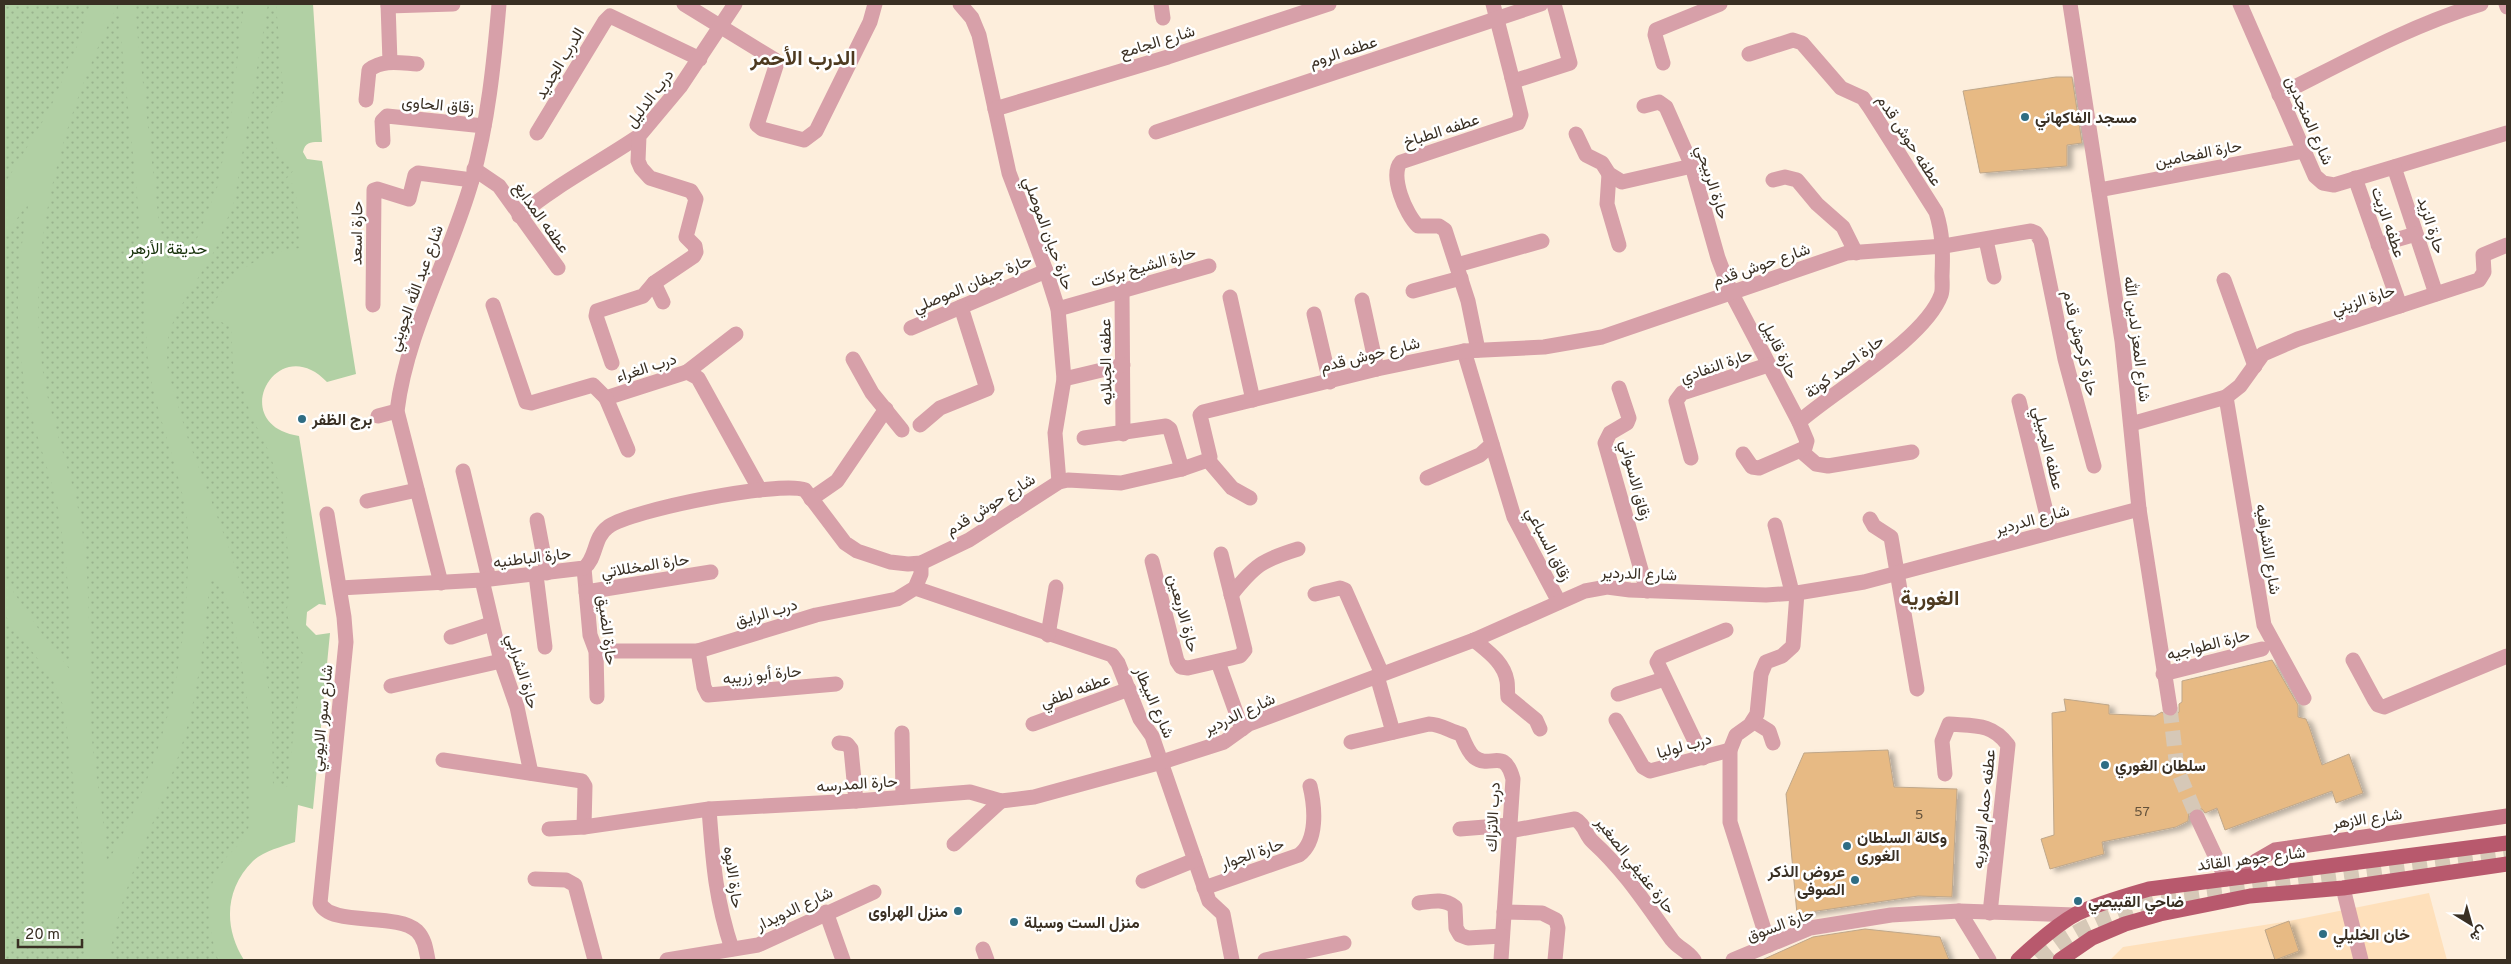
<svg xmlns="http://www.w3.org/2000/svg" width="2511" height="964" viewBox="0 0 2511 964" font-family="Overpass,Vazirmatn,sans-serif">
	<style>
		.built { fill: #fee0bb }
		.park { fill: #b1d0a4 }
		.garden { fill: url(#garden-dots) }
		.building { fill: #e7ba84; stroke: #bfa78a; filter: url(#shadow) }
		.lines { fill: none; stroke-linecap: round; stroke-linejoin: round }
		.pedestrian-tunnel { stroke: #d6c8b7; stroke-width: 15; stroke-dasharray: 15 8; stroke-linecap: butt }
		.primary-tunnel { stroke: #d6c8b7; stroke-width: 15; stroke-dasharray: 15 8; stroke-linecap: butt }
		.pedestrian { stroke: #d7a0a9; stroke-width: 15 }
		.minor { stroke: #d7a0a9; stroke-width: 15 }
		.secondary { stroke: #c67786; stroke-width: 15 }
		.primary { stroke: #b8596d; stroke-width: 15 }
		.poi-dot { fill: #2f6d83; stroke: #fff; stroke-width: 2 }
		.labels { text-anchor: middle; stroke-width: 5; stroke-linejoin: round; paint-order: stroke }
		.number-label { font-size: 14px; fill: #64523b }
		.street-label { font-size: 16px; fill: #392f23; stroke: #fff }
		.poi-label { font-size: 16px; font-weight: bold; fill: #392f23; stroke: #fff; text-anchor: start }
		.park-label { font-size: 16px; fill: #19330c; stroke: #fff }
		.district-label { font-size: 21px; font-weight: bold; fill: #4e3a20; stroke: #fff }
	</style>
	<defs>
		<pattern id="garden-dots" width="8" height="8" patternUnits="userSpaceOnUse" patternTransform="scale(1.25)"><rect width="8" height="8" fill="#b1d0a4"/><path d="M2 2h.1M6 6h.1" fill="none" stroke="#99b38d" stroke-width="1.8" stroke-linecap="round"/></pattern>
		<filter id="shadow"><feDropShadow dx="5.5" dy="3" stdDeviation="2.5" flood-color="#0004"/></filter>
	</defs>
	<rect width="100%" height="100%" fill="#fdeedc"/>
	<!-- built -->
	<polygon class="built" points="2429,893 2447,960 2110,960 2123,947 2289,921"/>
	<!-- park -->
	<path class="park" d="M4,4H313L322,142C313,142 305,141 303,152L307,159L322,161L356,374L327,382C277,329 225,425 299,436L326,605L319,604L307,612L306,625L316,635L330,633L313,809L298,805L295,842C281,847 264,851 253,861C224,890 224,928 244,960H4Z"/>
	<!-- garden -->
	<g class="garden">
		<polygon points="4,4 90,4 78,44 49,111 4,185"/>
		<path d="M118,4C126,94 137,183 144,273C146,302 145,332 148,361C155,415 180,465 187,520C189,541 188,564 187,586C183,684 156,778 107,863C105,816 93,770 91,723C88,658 92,593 82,529C74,478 53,430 44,379C23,252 62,118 118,4Z"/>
		<polygon points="134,4 244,4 230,123 217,188 190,256 178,261 168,258 162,250"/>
		<path d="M268,4H276L284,100C252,124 276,147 293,171L286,179L288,182L295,185L301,248C257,252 226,275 208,315L231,327L233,365L237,384L243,388L250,413L270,454L279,484L282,487L291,586L287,608L288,618L297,634L303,655L287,787L273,785L272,711L261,646L229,548L188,439L168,372L167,355L168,338L175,316L215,250L234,202Z"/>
		<path d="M29,201C16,266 13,334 28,400C36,437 50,472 58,509C68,563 71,617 71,671L44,637L4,578V238Z"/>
		<path d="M210,578L223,587C242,650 252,711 251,777C250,793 252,810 249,826C246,841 234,848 225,859C201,891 208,925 218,960H109C119,890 154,827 177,760C198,701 204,640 210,578Z"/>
		<polygon points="4,614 52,678 64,708 83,856 86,922 85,960 4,960"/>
	</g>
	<!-- building -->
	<g class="building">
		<polygon points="2056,77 2072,77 2082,143 2067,145 2067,166 1980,173 1963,91"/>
		<polygon points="2272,660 2298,705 2298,717 2306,719 2309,726 2322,765 2349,754 2363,793 2336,803 2332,791 2225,830 2217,808 2205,813 2202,809 2194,808 2189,812 2188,821 2176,827 2102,842 2104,854 2050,869 2041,839 2054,835 2052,713 2066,711 2064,699 2109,705 2109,714 2155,716 2162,712 2166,717 2172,717 2179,712 2179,704 2182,702 2182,681"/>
		<polygon points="1888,750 1894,787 1957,789 1952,897 1918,896 1797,914 1786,794 1804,753"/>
		<polygon points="2289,921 2299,951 2275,960 2265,930"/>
		<polygon points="1865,929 1940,937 1949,960 1762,960 1813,937"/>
	</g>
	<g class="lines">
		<!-- pedestrian-tunnel -->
		<polyline class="pedestrian-tunnel" points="2170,708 2177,769 2197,817"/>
		<!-- primary-tunnel -->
		<path class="primary-tunnel" d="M2039,960C2072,928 2113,914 2156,901L2507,851"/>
		<!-- pedestrian -->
		<g class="pedestrian">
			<polyline points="2070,4 2122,341 2139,509 2170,708"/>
			<polyline points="2197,817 2226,879"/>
		</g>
		<!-- minor -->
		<g class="minor">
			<polyline points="388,4 390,62"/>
			<polyline points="684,4 775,60 776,66 757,125 762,129 804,140 816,131 870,22 875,4"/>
			<polyline points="960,4 972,18 979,35 1009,173 1046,271 1058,309 1064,379 1055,433 1059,482"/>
			<polyline points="1161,4 1163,18"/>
			<polyline points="1493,4 1512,78 1517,80 1570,63 1554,4"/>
			<polyline points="2240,4 2315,176 2323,183 2334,185 2507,133"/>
			<polyline points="2506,4 2507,7"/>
			<polyline points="388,6 453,4"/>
			<polyline points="1663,63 1655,35 1656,30 1720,4"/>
			<path d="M2279,95C2345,62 2411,25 2481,4"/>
			<path d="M366,100L369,70C383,59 400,63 417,64"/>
			<polyline points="1644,106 1659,102 1666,107 1692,166 1718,258 1731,292 1799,422"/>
			<polyline points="995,109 1168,57 1329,4"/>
			<polyline points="1156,132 1541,4"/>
			<polyline points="537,133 605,21 610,16 700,59"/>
			<polyline points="1576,134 1586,155 1602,163 1609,174 1622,182 1692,166"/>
			<polyline points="383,141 382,121 387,116 484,126"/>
			<polyline points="2394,167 2436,294"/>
			<polyline points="474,169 499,186 558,268"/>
			<polyline points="1609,174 1607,204 1619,245"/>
			<polyline points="2355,178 2400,306"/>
			<polyline points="1773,180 1785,177 1797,180 1817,204 1843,227 1856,253"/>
			<polyline points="2099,190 2304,151"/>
			<path d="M519,216C556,185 599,163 639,136"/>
			<polyline points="1986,240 1994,277"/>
			<polyline points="2378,245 2416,234"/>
			<polyline points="1457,265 1542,241"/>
			<polyline points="2224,280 2255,366"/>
			<polyline points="654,283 663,302"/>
			<polyline points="1122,291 1123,434"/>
			<polyline points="1413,291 1461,278"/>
			<polyline points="1230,297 1253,400"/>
			<polyline points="1362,300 1377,369"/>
			<polyline points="373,305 374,190 377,189 409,199 415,175 418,173 472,180"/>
			<polyline points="493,305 526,402 531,403 593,385 606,398 687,372 698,378 760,490"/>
			<polyline points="1058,309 1209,266"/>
			<polyline points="1314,314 1330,382"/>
			<polyline points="911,328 1046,271"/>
			<path d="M1478,350L1468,301L1445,230L1439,226H1418C1406,215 1389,175 1401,162L1518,123L1521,115L1512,78"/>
			<polyline points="853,359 872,393 902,430"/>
			<polyline points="612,363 596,316 597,311 643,296 654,283 694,256 696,252 695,246 686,237 696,199 691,191 650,178 641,168 638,161 639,136 680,87 735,4"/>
			<polyline points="687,372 736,334"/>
			<polyline points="1064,379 1123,365"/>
			<polyline points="1619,388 1629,418 1627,423 1610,433 1605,443 1647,591"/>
			<polyline points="2226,397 2264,625 2304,698"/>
			<polyline points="606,398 628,450"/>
			<polyline points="2019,401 2051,532"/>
			<polyline points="378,416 397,411"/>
			<polyline points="2131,424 2226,397 2240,386 2263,354 2298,339 2479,280 2484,272 2483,255 2507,245"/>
			<polyline points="920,425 940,408 987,389 961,307"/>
			<polyline points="1084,438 1166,426 1170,429 1182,469"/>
			<polyline points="1492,444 1514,517 1559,602"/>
			<polyline points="1801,451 1816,464 1828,466 1912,452"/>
			<path d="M1743,454L1752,467L1759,468L1805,448L1807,441L1799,422C1835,390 1925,339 1941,295C1943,290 1942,282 1942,276C1943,253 1943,234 1936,212L1870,108L1863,98L1841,88L1802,43L1793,40L1749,54"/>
			<polyline points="1691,458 1676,401 1682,393 1768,365"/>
			<polyline points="1208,460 1232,488 1250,498"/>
			<polyline points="463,471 489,579"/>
			<polyline points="1427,478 1480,455 1492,444 1464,351"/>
			<polyline points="811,499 837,481 886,409"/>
			<polyline points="367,501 417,490"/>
			<path d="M327,514L344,617L346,642L320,903C330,927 397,912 417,931C425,939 426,950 428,960"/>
			<polyline points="1870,519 1874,526 1891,537 1917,689"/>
			<polyline points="537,520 547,573"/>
			<polyline points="1775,525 1792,592"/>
			<polyline points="1152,561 1177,661 1181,667 1188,668 1240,656 1245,650 1221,554"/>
			<polyline points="584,568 590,635 596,651 597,697"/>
			<polyline points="536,575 545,647"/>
			<polyline points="482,580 501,661 517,707 531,773"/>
			<path d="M441,583L397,411C407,330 450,258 472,180C488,122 494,63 499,4"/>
			<path d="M340,588L482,580L584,568C597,558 593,538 608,527C630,510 782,480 805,490L845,543L857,551L890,562L908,564L921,563L969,540L1059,482L1068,480L1121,483L1182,469L1208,460L1210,457L1200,415L1203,412L1377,369L1464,351L1544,347L1602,337L1847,253L1944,246L2031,231L2036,233L2041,241L2065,359L2094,466"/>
			<polyline points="915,588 1112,655 1118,663 1140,719 1152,736 1209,901 1223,914 1232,960"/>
			<polyline points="586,592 711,572"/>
			<polyline points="1315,594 1340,588 1345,590 1382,674"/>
			<path d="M1231,595C1255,565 1262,560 1298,549"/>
			<polyline points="1048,635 1056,587"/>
			<polyline points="451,637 491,624"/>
			<path d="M1474,640C1487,651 1504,662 1507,681C1508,686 1507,692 1508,697L1536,720L1540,729"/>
			<polyline points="596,651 698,651 816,615 897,599 915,588 921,574 921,563"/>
			<polyline points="698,651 704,687 708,695 836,684"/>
			<polyline points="2353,660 2374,699 2378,705 2384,707 2507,656"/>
			<polyline points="1218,662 1242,729"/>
			<polyline points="2163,674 2262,649"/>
			<polyline points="1377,676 1393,732"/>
			<polyline points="391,686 501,661"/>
			<polyline points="1618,694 1664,679"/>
			<polyline points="1616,720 1643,767 1650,771 1730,750"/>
			<polyline points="1753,721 1769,731 1773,743"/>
			<polyline points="1033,724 1129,689"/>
			<polyline points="902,733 903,797"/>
			<path d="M1351,742L1429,724C1440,724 1450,731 1461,734C1464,741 1468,752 1474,757C1491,770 1504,746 1513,779L1501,960"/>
			<polyline points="839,743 847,744 851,749 856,801"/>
			<polyline points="1703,758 1657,662 1660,657 1726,630"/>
			<polyline points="443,760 582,781 585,786 584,827"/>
			<path d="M1945,774L1942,741L1949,724C1974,726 1992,723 2008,745L1990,913"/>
			<path d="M709,809C713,861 715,898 732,949"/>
			<polyline points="549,829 584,827 709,809 856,801 970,792 1001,801 1034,797 1162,762 1224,742 1249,724 1474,640 1585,591 1607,587 1630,590 1766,595 1797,593 1864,582 2139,509"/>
			<polyline points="1460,829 1510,825"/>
			<path d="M1509,831L1575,819C1585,824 1585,835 1593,842C1625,871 1647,906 1672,940C1679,949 1687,950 1694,960"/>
			<polyline points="954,844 1001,801"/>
			<polyline points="535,879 566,880 575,885 595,960"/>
			<polyline points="1143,881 1195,860"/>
			<path d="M1204,888L1299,855C1318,841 1315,807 1310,786"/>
			<polyline points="2343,888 2361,960"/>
			<path d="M1419,903C1432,901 1444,898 1455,907L1456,928L1460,935L1468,938L1502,936"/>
			<polyline points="1959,911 1989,960"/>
			<polyline points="826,912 843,960"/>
			<polyline points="1504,912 1542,913 1556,920 1558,928 1555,960"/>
			<polyline points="1769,945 1730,822 1730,750 1736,735 1750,725 1757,714 1761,674 1766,662 1782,656 1793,646 1797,593"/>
			<polyline points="983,949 987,960"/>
			<polyline points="667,960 758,945 874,892"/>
			<polyline points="1265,960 1344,943"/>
			<polyline points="1733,960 1810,928 1891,915 1959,911 2075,915"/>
		</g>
		<!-- secondary -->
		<polyline class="secondary" points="2242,877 2256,861 2275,850 2507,816"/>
		<!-- primary -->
		<g class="primary">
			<path d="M2018,960C2035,944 2055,926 2076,914C2099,903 2125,896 2149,889L2507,843"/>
			<polyline points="2060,960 2092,938 2125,924 2160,914 2250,896 2343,888 2507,864"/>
		</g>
	</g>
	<!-- markers -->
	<g class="poi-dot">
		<circle cx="2025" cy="117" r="5"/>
		<circle cx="302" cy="419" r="5"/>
		<circle cx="2105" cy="765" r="5"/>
		<circle cx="1847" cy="846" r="5"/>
		<circle cx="1855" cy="880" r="5"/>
		<circle cx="2078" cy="901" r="5"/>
		<circle cx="958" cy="911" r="5"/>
		<circle cx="1014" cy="922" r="5"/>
		<circle cx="2323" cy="934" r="5"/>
	</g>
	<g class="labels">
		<!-- number labels -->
		<g class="number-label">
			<text x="2142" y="816">57</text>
			<text x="1919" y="819">5</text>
		</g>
		<!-- street labels -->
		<g class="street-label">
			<text transform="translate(1157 41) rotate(-17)" y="6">شارع الجامع</text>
			<text transform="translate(1343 51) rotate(-18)" y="6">عطفه الروم</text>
			<text transform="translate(559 63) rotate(-59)" y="6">الدرب الجديد</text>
			<text transform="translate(649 98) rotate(-53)" y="6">درب الدليل</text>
			<text transform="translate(438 104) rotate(5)" y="6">زقاق الحاوى</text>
			<text transform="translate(2310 120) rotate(66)" y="6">شارع المنجدين</text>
			<text transform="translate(1441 130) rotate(-18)" y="6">عطفه الطباخ</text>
			<text transform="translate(1910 140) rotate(57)" y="6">عطفه حوش قدم</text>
			<text transform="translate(2198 153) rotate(-11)" y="6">حارة الفحامين</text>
			<text transform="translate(1713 182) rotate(72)" y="6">حارة الربيحي</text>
			<text transform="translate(542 217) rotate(54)" y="6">عطفه المدابغ</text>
			<text transform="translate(2389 222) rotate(71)" y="6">عطفه الزيت</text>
			<text transform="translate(2432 225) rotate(72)" y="6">حارة الزيد</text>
			<text transform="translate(356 233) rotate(-89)" y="6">حارة اسعد</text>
			<text transform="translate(1049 233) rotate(70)" y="6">حارة حيان الموصلي</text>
			<text transform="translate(1761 264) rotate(-19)" y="6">شارع حوش قدم</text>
			<text transform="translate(1143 266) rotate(-16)" y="6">حارة الشيخ بركات</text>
			<text transform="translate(972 283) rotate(-23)" y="6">حارة جيفان الموصلي</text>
			<text transform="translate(415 288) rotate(-70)" y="6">شارع عبد الله الجويني</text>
			<text transform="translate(2363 299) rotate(-18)" y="6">حارة الزيني</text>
			<text transform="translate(2138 339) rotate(83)" y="6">شارع المعز لدين الله</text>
			<text transform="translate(2081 343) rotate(77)" y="6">حارة كرحوش قدم</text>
			<text transform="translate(1780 349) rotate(63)" y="6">حارة قابيل</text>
			<text transform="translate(1370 354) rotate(-14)" y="6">شارع حوش قدم</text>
			<text transform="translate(1105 362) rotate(-91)" y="6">عطفه الجبلايه</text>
			<text transform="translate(1716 365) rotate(-19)" y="6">حارة النفادي</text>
			<text transform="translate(1844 366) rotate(-37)" y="6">حارة احمد كوتة</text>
			<text transform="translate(646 367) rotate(-18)" y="6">درب الغراء</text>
			<text transform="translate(2049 448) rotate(76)" y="6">عطفه الجبيلي</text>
			<text transform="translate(1636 480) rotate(76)" y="6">زقاق الاسواني</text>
			<text transform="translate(990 504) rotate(-32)" y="6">شارع حوش قدم</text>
			<text transform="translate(2032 519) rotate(-15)" y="6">شارع الدردير</text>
			<text transform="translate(1549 544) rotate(63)" y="6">زقاق السباعي</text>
			<text transform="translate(2269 549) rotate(81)" y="6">شارع الاشرافيه</text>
			<text transform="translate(532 557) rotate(-7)" y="6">حارة الباطنيه</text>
			<text transform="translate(645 565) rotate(-9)" y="6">حارة المخللاتي</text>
			<text transform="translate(1639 573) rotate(2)" y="6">شارع الدردير</text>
			<text transform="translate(766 612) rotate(-16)" y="6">درب الرايق</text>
			<text transform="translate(1184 613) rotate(75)" y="6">حارة الاربعين</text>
			<text transform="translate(608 630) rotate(83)" y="6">حارة الضيق</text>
			<text transform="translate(2208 644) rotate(-14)" y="6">حارة الطواجيه</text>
			<text transform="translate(523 671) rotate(73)" y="6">حارة الشرابي</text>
			<text transform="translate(762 674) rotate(-6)" y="6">حارة أبو زريبه</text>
			<text transform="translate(1075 690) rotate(-20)" y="6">عطفه لطفي</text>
			<text transform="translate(1155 702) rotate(66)" y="6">شارع البيطار</text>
			<text transform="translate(1239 713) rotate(-25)" y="6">شارع الدردير</text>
			<text transform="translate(321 718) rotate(-84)" y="6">شارع سور الايوبي</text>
			<text transform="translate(1684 745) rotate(-16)" y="6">درب لوليا</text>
			<text transform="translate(857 783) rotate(-4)" y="6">حارة المدرسه</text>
			<text transform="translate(1983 809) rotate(-84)" y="6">عطفه حمام الغوريه</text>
			<text transform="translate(1492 817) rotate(-87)" y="6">درب الاتراك</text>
			<text transform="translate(2367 818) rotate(-8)" y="6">شارع الازهر</text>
			<text transform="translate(1252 853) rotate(-19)" y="6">حارة الجوار</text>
			<text transform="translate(2251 858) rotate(-7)" y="6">شارع جوهر القائد</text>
			<text transform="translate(1636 865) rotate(52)" y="6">حارة عفيفي الصغير</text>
			<text transform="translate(734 877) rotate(82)" y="6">حارة الابوه</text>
			<text transform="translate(794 908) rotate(-25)" y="6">شارع الدويدار</text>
			<text transform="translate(1780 924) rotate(-20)" y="6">حارة السوق</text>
		</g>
		<!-- poi labels -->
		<g class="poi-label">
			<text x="2035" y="123">مسجد الفاكهاني</text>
			<text x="312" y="425">برج الظفر</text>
			<text x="2115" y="771">سلطان الغوري</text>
			<text x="1857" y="843">وكالة السلطان<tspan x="1857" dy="18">الغورى</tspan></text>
			<text x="1845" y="877" text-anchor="end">عروض الذكر<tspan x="1845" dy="18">الصوفى</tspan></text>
			<text x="2088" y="907">ضاحي القبيصي</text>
			<text x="948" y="917" text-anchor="end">منزل الهراوى</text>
			<text x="1024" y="928">منزل الست وسيلة</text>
			<text x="2333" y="940">خان الخليلي</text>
		</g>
		<!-- park labels -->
		<g class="park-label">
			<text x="168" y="254">حديقة الأزهر</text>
		</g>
		<!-- district labels -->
		<g class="district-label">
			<text x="803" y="65">الدرب الأحمر</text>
			<text x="1930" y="605">الغورية</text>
		</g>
	</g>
	<!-- border -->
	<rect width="2511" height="964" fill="none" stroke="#392f23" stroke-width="10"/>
	<!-- north arrow -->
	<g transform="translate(2471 924) rotate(143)" stroke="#ffffff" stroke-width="4" paint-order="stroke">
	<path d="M0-4L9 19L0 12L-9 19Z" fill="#392f23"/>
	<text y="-8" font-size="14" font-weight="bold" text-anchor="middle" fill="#392f23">ش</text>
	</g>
	<!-- scale -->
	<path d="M18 939v8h64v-8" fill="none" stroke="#392f23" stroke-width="2.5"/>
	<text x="25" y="939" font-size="15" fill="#392f23" stroke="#ffffff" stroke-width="4" paint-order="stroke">20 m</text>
</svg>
